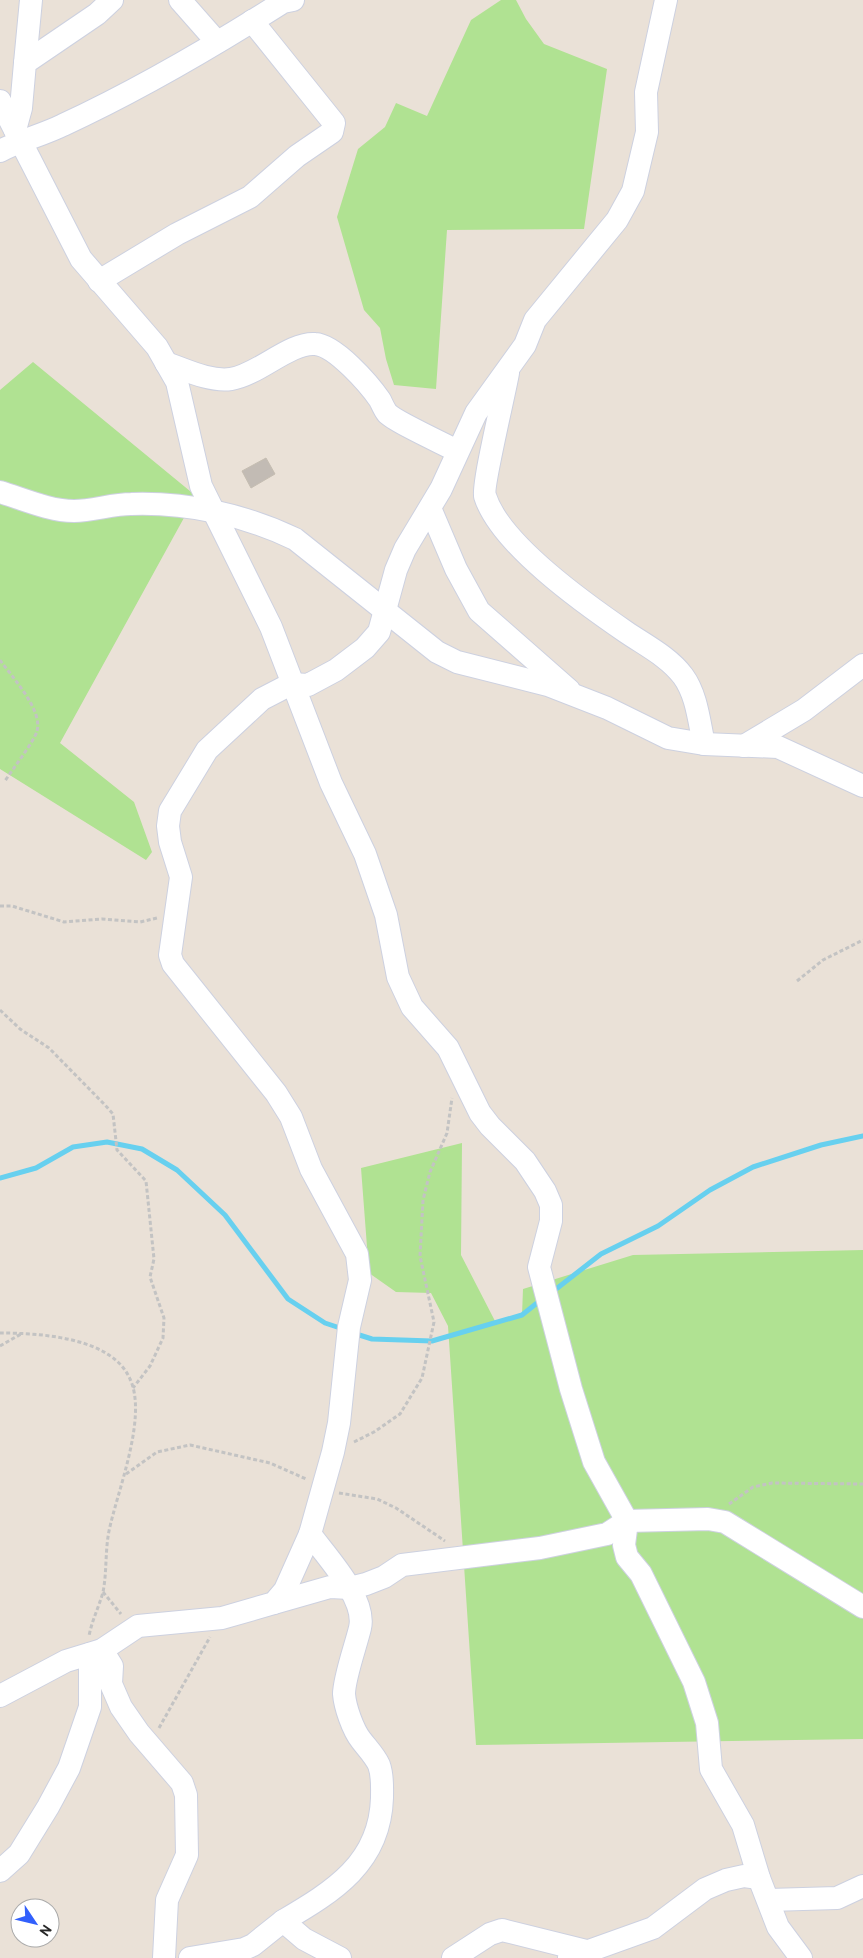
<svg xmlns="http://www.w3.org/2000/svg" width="863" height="1958" viewBox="0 0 863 1958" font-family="Overpass,sans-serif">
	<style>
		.green { fill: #b0e292 }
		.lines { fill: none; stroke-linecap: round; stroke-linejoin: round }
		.stream { stroke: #67d0ef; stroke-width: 5 }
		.building { fill: #c2bbb4; stroke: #c5bdb1 }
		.minor-casing { stroke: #cdd1e0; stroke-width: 24 }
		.path { stroke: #c3c3c3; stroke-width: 3; stroke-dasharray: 4 2.5; stroke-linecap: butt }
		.minor { stroke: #fff; stroke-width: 22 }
	</style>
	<rect width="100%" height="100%" fill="#eae1d7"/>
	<!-- green -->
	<g class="green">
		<polygon points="501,0 516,0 526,19 544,44 607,69 584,229 447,230 436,389 394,385 386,359 380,328 364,310 337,217 358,149 385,127 396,103 427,116 471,20"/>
		<polygon points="33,362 196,496 60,743 134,802 152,852 146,860 0,769 0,390"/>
		<polygon points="462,1143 461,1255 495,1321 522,1315 523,1289 633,1255 863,1250 863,1739 476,1745 448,1326 431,1293 396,1292 369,1273 361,1168"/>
	</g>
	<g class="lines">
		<!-- stream -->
		<g class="stream">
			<polyline points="0,1178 36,1168 73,1147 107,1142 142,1149 177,1170 225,1215 288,1299 325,1323 343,1329"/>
			<polyline points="551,1293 601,1254 658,1226 710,1190 753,1167 821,1145 863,1136"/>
			<polyline points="353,1333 372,1339 432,1341 522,1315 542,1299"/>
		</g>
	</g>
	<!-- building -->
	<polygon class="building" points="266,458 275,474 251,488 242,471"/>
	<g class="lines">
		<!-- minor casing -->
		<g class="minor-casing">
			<g id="minor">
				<polyline points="180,0 217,42"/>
				<polyline points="25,63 31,0"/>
				<polyline points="0,101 81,259 157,347 177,382 201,486 271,627 331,783 365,854 386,915 398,977 412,1007 448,1048 480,1113 490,1126 525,1161 545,1191 551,1205 551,1221 539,1267 571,1389 594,1462 627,1521 624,1545 627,1557 641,1574 694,1682 707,1723 711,1769 743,1825 759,1878 778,1927 801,1958"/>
				<polyline points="15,130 21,108 25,63 97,14 112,0"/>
				<path d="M0,151C21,140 43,135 63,125C139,90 212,47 283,2L293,0"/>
				<polyline points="99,281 177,234 250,197 297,156 332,132 334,123 252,21"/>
				<path d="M166,363C186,370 210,382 231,379C258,375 290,342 315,344C335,345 369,384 380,400C382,404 384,409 387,413C394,421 444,444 457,451"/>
				<path d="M508,373C505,391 482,486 485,496C500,544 585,604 626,632C645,645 669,657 683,676C697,695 699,722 704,744"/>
				<path d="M0,492C23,499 50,511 74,511C93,511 112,504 131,504C187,502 245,515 295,539L437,652L457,662L548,685L607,708L668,738L704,744L778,747L863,786"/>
				<polyline points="430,508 456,569 479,611 569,690"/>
				<polyline points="744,746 804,710 863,665"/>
				<polyline points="274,1603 330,1587 350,1588 366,1584 384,1577 402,1565 540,1548 607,1534 627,1521 708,1519 725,1522 863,1607"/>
				<polyline points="102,1650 112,1666 111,1684 121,1707 139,1733 182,1783 186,1795 187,1855 167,1900 164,1958"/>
				<polyline points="0,1696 66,1661 102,1650 138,1626 222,1618 274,1603 285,1590 310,1534 333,1452 339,1423 349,1327 360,1280 357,1254 311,1169 291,1117 276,1093 173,964 170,955 181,877 170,842 168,826 170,811 207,750 262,699 291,684 308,685 336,670 365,648 379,632 396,570 405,549 441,489 476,413 525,345 535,320 617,220 633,191 647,132 646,92 666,0"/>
				<polyline points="0,1871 19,1854 48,1807 69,1768 90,1707 90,1654"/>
				<polyline points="769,1900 837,1898 863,1886"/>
				<path d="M283,1921C334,1891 380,1863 382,1798C382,1787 383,1776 379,1765C375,1756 367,1748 361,1740C353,1730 345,1707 344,1694C344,1678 356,1645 360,1628C367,1599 326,1556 310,1534"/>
				<polyline points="190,1958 244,1949 253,1945 283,1921 304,1939 340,1958"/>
				<polyline points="453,1958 490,1934 502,1930 586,1951"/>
				<polyline points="569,1958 653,1928 705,1889 726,1880 744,1876 759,1878"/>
			</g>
		</g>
		<!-- path -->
		<g class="path">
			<path d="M0,660C12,677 43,710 37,731C35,740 12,770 5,781"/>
			<polyline points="0,906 12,906 64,922 102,919 140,922 157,918"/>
			<polyline points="797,981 823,960 863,940"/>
			<polyline points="0,1010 20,1029 49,1048 105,1105 113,1114 117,1150 146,1181 154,1259 150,1277 164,1318 163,1338 150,1366 133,1388"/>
			<path d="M0,1333C39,1333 112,1337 130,1379C148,1417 117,1492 109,1531C105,1551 107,1572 103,1592C99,1607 92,1620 89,1636"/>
			<polyline points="0,1346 21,1334"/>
			<polyline points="354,1442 374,1432 400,1414 422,1378 434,1322 420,1256 423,1200 430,1172 447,1133 452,1098"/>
			<polyline points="126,1474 157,1452 190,1445 270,1463 306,1479"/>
			<polyline points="339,1493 377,1499 396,1508 445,1541"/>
			<polyline points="729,1504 753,1487 772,1483 863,1484"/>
			<polyline points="103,1592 121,1614"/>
			<polyline points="159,1728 210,1637"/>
		</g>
		<!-- minor -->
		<use href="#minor" class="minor"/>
	</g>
	<!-- north arrow -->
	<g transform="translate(35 1923) rotate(125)"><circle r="24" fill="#ffffff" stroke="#a9a9a9"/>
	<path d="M0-4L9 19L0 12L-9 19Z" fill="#3260fc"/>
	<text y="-8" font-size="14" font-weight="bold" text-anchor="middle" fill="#272727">N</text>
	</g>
</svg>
